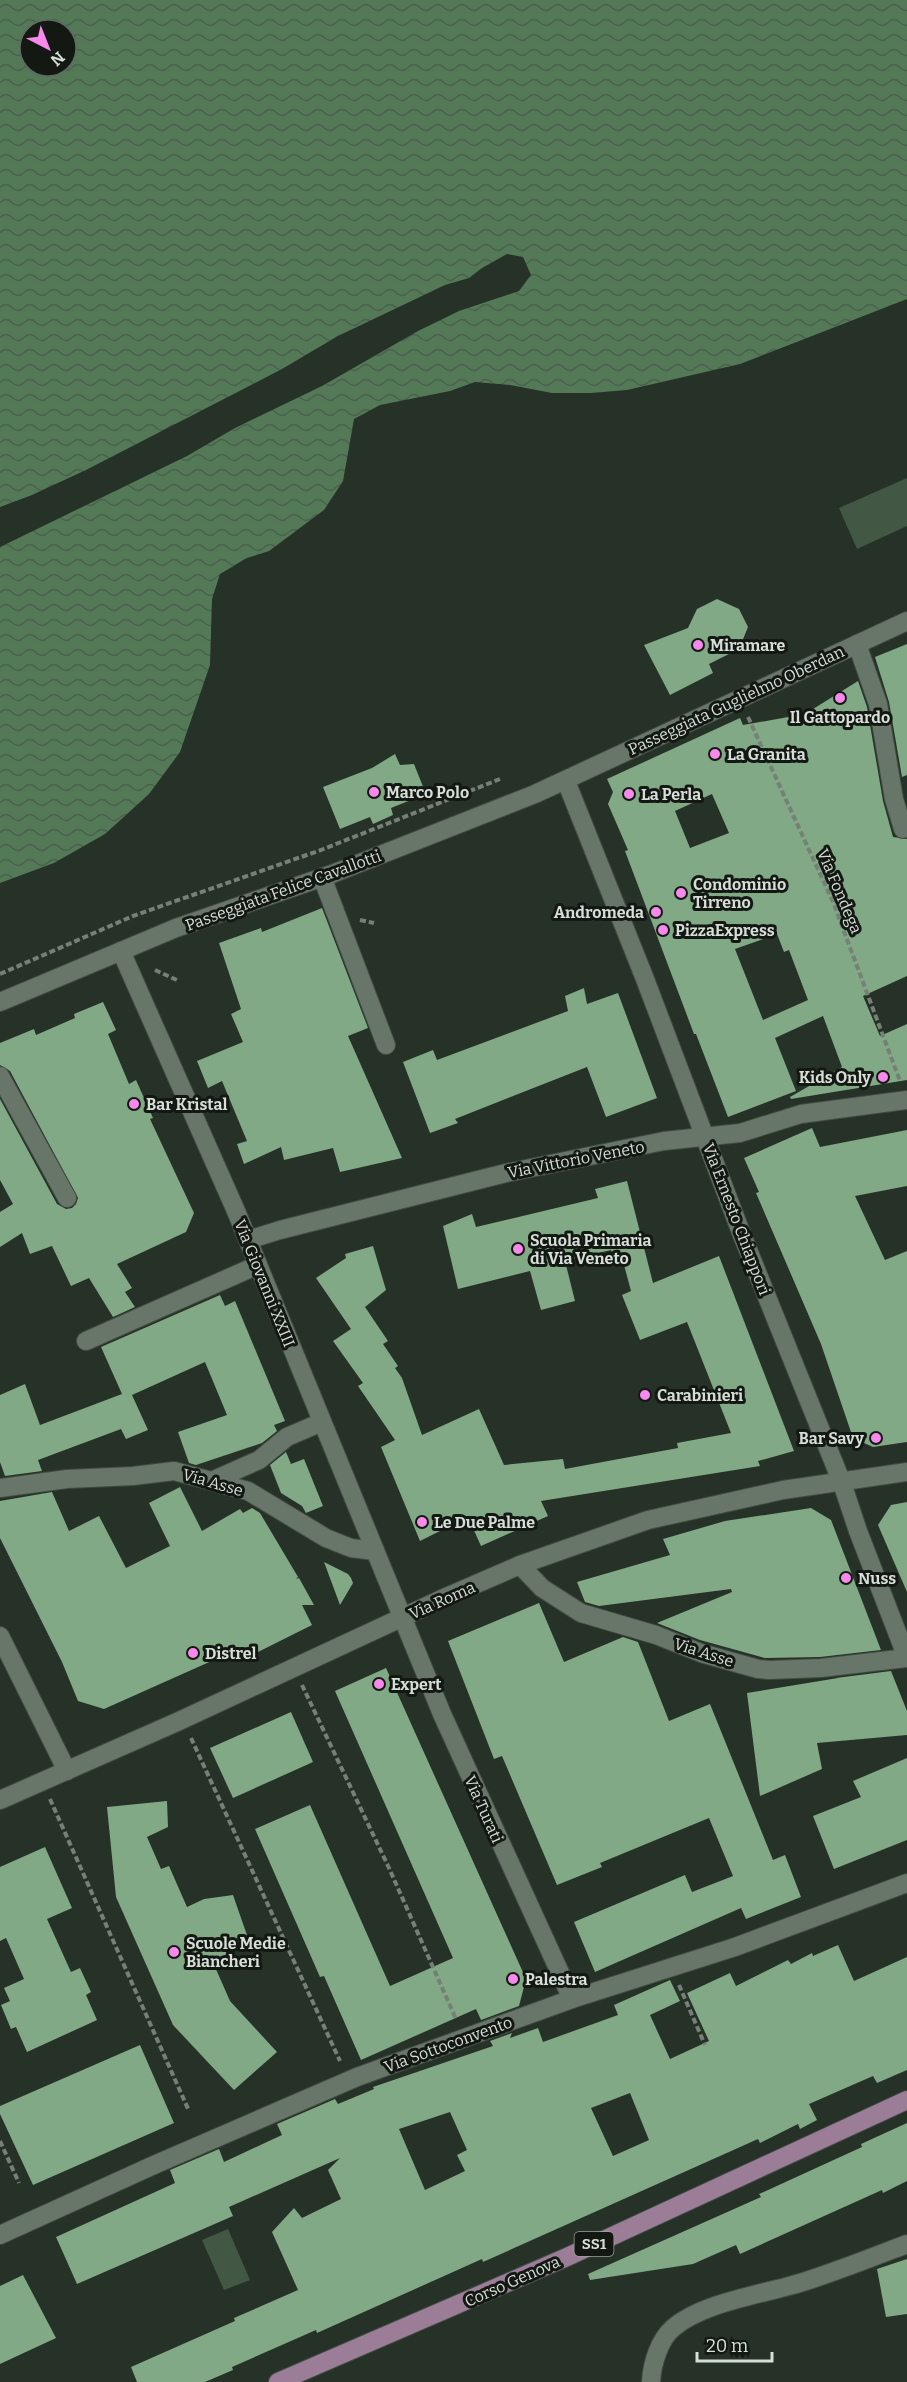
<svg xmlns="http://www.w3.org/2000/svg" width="907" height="2382" viewBox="0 0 907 2382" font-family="Bitter,serif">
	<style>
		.garden { fill: #425844 }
		.water { fill: url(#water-waves); fill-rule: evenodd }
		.pier { fill: #263127 }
		.building { fill: #81a985; fill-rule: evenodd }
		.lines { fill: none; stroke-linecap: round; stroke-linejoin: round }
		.minor-casing { stroke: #424c44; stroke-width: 20 }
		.major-casing { stroke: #424c44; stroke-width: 20 }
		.path { stroke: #768077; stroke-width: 4; stroke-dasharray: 6 3; stroke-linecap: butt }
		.minor { stroke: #687669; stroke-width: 18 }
		.major { stroke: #9b7d97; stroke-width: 18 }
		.poi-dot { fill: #f788ec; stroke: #131813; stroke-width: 2 }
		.labels { text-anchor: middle; stroke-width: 6; stroke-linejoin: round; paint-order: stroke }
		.shield { fill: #131813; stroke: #9ca39c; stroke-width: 1.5 }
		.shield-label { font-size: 15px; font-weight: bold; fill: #d6ded7 }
		.poi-label { font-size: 16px; font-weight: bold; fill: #d6ded7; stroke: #131813; text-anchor: start }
		.street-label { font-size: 16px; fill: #d6ded7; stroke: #131813 }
	</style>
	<defs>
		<pattern id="water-waves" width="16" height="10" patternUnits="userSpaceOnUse" patternTransform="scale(1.5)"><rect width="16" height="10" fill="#537957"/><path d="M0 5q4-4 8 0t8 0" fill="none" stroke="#4a614d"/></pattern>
	</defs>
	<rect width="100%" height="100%" fill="#263127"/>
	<!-- garden -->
	<g class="garden">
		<polygon points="907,478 907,526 857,549 839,508"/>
		<polygon points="228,2229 250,2280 224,2290 202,2240"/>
	</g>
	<!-- water -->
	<path class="water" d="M0,0H907V299L740,364L627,390L591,393H552L510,385L475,382L450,391L380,405L354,419L343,481L324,510L269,551L247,558L220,574L212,599L210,665L180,752L149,794L105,834L54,863L0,883ZM30,30H66V66H30Z"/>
	<!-- pier -->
	<polygon class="pier" points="507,254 523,257 531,275 519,291 459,311 418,331 322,386 235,428 187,456 0,547 0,507 32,495 86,470 282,369 338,336 445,285 469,278 482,268"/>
	<!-- building -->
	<g class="building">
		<polygon points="717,599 739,609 748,627 739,649 709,664 713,673 670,695 644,645 688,628 697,609"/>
		<polygon points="907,644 907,775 902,777 889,702 875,657"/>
		<path d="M858,681L867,707L883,801L893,837L907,839V976L863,996L880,1036L907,1024V1080L791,1099L790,1097L842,1067L823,1016L775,1038L796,1091L728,1117L696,1034H694L625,851L628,850L608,804L613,792L607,779L740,718L743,725L805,714ZM712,794L729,833L690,848L675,811ZM777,934L784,952L789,950L808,1000L763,1020L735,949Z"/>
		<polygon points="395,754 400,765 414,764 426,794 391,808 393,815 373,824 370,817 340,829 323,787 372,768"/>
		<polygon points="322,908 368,1028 348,1036 402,1158 340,1172 333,1148 284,1160 281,1147 244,1164 237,1144 247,1141 222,1081 208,1088 197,1061 243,1042 231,1014 241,1009 219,943 261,928 262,932"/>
		<polygon points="584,988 587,1004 618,993 657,1098 606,1117 587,1067 455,1119 458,1123 430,1133 403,1062 433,1050 437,1060 568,1011 565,996"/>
		<polygon points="103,1002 116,1030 108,1034 129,1084 136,1080 153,1118 150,1119 194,1213 186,1232 117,1264 132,1288 125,1292 135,1307 113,1317 89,1278 71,1286 52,1246 30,1254 22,1233 0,1247 0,1212 13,1204 0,1180 0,1099 57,1204 66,1209 72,1208 76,1204 78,1198 10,1071 0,1065 0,1043 34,1029 36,1035 75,1018 74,1014"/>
		<polygon points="812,1128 820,1147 907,1130 907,1186 855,1196 885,1260 907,1251 907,1442 873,1447 853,1438 821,1344 756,1193 759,1192 744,1158"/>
		<polygon points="627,1181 653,1283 719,1256 794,1451 758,1461 760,1466 541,1501 548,1516 481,1546 468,1517 420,1541 381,1447 395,1440 358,1386 363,1383 333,1341 351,1329 316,1278 346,1258 345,1254 373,1246 386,1290 365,1307 388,1341 383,1344 398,1366 395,1368 402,1378 422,1435 479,1409 504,1465 563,1459 565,1469 678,1448 677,1443 731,1433 687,1322 640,1340 622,1295 631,1291 620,1250 612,1252 611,1250 565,1261 575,1301 541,1310 530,1271 458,1289 443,1226 472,1214 476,1227 598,1198 595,1189"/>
		<polygon points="220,1295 225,1306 235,1301 285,1421 274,1425 277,1431 262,1443 196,1465 189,1463 178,1432 227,1415 205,1362 132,1395 148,1430 126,1439 121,1429 38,1460 42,1471 5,1476 0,1462 0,1395 25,1384 40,1425 122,1394 101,1347"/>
		<polygon points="286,1452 291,1464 304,1459 323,1506 306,1513 302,1506 281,1493 270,1465"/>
		<polygon points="180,1487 202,1531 240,1509 243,1513 252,1508 260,1513 298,1577 296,1579 299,1578 314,1605 302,1605 312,1625 248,1657 243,1647 104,1709 78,1701 62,1662 0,1538 0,1501 52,1492 69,1531 99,1516 126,1568 170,1546 149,1503"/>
		<polygon points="907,1502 907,1592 878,1525 891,1505"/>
		<polygon points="811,1508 831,1520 881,1650 820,1657 765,1658 700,1640 657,1623 732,1592 731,1589 599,1606 585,1602 577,1582 670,1555 663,1539 725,1521"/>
		<polygon points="324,1562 348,1574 351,1578 353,1583 340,1605"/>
		<polygon points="539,1603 564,1662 623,1637 638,1642 669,1721 710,1704 773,1860 785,1855 801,1897 746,1919 741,1908 595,1972 574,1922 685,1875 692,1892 733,1876 709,1818 600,1863 602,1867 557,1885 502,1756 494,1759 448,1641"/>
		<polygon points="386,1668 526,1979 519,2006 481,2020 476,2009 361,2060 324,1976 320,1977 255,1829 310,1805 390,1986 453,1958 335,1691"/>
		<polygon points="891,1671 907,1711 907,1735 817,1743 822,1769 760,1796 747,1693 838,1678 836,1678"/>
		<polygon points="291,1712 313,1762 233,1798 210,1748"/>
		<polygon points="907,1758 907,1840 834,1869 813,1816 861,1797 853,1781"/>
		<polygon points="167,1801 168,1827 147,1837 161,1869 169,1866 187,1907 204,1899 233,1895 248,1938 215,1967 230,2001 277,2052 234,2090 173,2025 116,1897 107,1807"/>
		<polygon points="45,1847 72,1908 47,1919 71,1972 80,1968 91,1992 86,1995 97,2020 27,2052 16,2027 11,2029 1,2005 10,2001 4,1988 24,1979 6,1938 0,1941 0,1867"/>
		<path d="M838,1945L854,1981L907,1957V2070L877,2083L873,2076L809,2104L817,2120L800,2129L798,2124L760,2143L758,2139L483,2262L482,2259L317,2333L316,2330L232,2367L233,2370L205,2382H137L131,2367L235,2321L234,2318L298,2290L272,2232L294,2208L302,2218L341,2199L328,2170L340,2158L229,2207L233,2216L77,2284L56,2237L175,2183L170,2170L219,2149L224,2162L282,2135L277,2124L335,2099L338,2104L374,2089L373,2087L493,2046L490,2041L512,2033L510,2038L538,2028L543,2042L618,2015L614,2005L670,1980L680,2001L650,2015L670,2059L709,2041L687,1993L730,1973L736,1986L788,1960L791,1964L812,1953L813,1956ZM630,2093L649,2140L613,2156L591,2108ZM450,2112L467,2150L457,2155L465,2171L425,2190L399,2129Z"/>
		<polygon points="140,2045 174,2123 33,2185 0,2114 0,2106"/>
		<polygon points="907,2123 907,2181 883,2193 882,2190 740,2254 736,2245 693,2264 590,2280 588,2274 761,2197 759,2194 862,2147 861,2144"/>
		<polygon points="907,2259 907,2314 886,2317 877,2269"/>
		<polygon points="23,2275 56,2338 0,2364 0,2286"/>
	</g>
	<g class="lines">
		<!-- minor casing -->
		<g class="minor-casing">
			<g id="minor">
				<polyline points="857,644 878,704 894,799 903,829"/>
				<polyline points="566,781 645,979 742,1235 842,1483 858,1531 907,1658"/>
				<polyline points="322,877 386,1045"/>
				<polyline points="121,951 236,1211 442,1714 572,1999"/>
				<polyline points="0,1002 176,928 332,874 535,794 907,621"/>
				<polyline points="0,1076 67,1198"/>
				<polyline points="248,1240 280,1230 506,1173 664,1141 740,1133 801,1114 907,1100"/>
				<polyline points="86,1341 258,1265"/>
				<polyline points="214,1480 259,1460 287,1437 322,1422"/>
				<polyline points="0,1488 67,1479 133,1476 174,1471 248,1491 326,1538 351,1548 375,1551"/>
				<polyline points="520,1565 542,1588 581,1613 656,1635 701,1653 758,1669 769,1670 821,1668 907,1658"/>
				<polyline points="0,1636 67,1771"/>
				<polyline points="0,1800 177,1722 444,1598 520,1565 648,1520 783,1490 907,1472"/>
				<polyline points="0,2235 154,2165 357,2077 572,1999 735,1947 907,1883"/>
				<path d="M651,2382C652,2364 659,2340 673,2328C703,2302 765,2294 803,2282C838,2271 873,2257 907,2244"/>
			</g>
		</g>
		<!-- major casing -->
		<g class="major-casing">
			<polyline id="major" points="278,2382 567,2257 907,2100"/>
		</g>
		<!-- path -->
		<g class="path">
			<polyline points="748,717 833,902 900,1081"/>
			<polyline points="360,920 374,923"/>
			<polyline points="155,970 179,981"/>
			<polyline points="0,974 133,916 321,850 500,779"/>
			<polyline points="302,1685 389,1868 456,2019"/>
			<polyline points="191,1738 340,2061"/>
			<polyline points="50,1799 189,2111"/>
			<polyline points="679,1985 705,2045"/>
			<polyline points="0,2141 19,2183"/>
		</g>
		<!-- minor -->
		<use href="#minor" class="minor"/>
		<!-- major -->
		<use href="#major" class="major"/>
	</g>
	<!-- markers -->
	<g class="poi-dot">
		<circle cx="698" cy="645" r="6"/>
		<circle cx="840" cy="698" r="6"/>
		<circle cx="715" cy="754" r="6"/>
		<circle cx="374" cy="792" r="6"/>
		<circle cx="629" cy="794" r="6"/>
		<circle cx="681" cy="893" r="6"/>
		<circle cx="656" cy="912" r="6"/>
		<circle cx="663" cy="930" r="6"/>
		<circle cx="883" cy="1077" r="6"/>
		<circle cx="134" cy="1104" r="6"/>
		<circle cx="518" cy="1249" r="6"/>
		<circle cx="645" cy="1395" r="6"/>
		<circle cx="876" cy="1438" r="6"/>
		<circle cx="422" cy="1522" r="6"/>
		<circle cx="846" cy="1578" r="6"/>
		<circle cx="193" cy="1653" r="6"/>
		<circle cx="379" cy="1684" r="6"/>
		<circle cx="174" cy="1952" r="6"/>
		<circle cx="513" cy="1979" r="6"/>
	</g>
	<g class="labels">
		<!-- shield labels -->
		<rect class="shield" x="574.5" y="2232" width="39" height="24" rx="4.5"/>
		<g class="shield-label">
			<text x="594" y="2249">SS1</text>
		</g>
		<!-- poi labels -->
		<g class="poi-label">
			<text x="710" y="651">Miramare</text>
			<text x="840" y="723" text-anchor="middle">Il Gattopardo</text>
			<text x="727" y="760">La Granita</text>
			<text x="386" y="798">Marco Polo</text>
			<text x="641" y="800">La Perla</text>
			<text x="693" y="890">Condominio<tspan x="693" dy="18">Tirreno</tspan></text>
			<text x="644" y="918" text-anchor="end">Andromeda</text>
			<text x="675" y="936">PizzaExpress</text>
			<text x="871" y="1083" text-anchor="end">Kids Only</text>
			<text x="146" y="1110">Bar Kristal</text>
			<text x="530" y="1246">Scuola Primaria<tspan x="530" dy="18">di Via Veneto</tspan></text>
			<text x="657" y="1401">Carabinieri</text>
			<text x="864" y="1444" text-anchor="end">Bar Savy</text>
			<text x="434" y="1528">Le Due Palme</text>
			<text x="858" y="1584">Nuss</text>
			<text x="205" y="1659">Distrel</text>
			<text x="391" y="1690">Expert</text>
			<text x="186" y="1949">Scuole Medie<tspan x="186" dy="18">Biancheri</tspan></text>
			<text x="525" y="1985">Palestra</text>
		</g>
		<!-- street labels -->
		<g class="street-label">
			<text transform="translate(736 700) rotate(-25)" y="6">Passeggiata Guglielmo Oberdan</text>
			<text transform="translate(283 890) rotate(-20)" y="6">Passeggiata Felice Cavallotti</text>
			<text transform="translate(840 891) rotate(67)" y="6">Via Fondega</text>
			<text transform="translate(576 1159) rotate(-11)" y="6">Via Vittorio Veneto</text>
			<text transform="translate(737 1219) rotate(69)" y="6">Via Ernesto Chiappori</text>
			<text transform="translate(265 1283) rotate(68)" y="6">Via Giovanni XXIII</text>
			<text transform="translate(213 1482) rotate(16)" y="6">Via Asse</text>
			<text transform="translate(442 1600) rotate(-24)" y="6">Via Roma</text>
			<text transform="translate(704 1652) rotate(18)" y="6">Via Asse</text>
			<text transform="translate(484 1809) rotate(66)" y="6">Via Turati</text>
			<text transform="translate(448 2044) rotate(-20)" y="6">Via Sottoconvento</text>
			<text transform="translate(512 2281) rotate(-24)" y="6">Corso Genova</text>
		</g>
	</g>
	<!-- north arrow -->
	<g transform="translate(48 48) rotate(138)"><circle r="28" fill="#131813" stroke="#616761" stroke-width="1.5"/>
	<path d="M0-4.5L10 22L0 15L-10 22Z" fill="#f788ec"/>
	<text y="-9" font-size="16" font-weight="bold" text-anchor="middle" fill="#d6ded7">N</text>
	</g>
	<!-- scale -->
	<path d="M697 2352v9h75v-9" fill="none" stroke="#d6ded7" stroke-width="3"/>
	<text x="706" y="2352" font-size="18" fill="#d6ded7" stroke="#131813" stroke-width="4.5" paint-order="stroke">20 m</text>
</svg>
